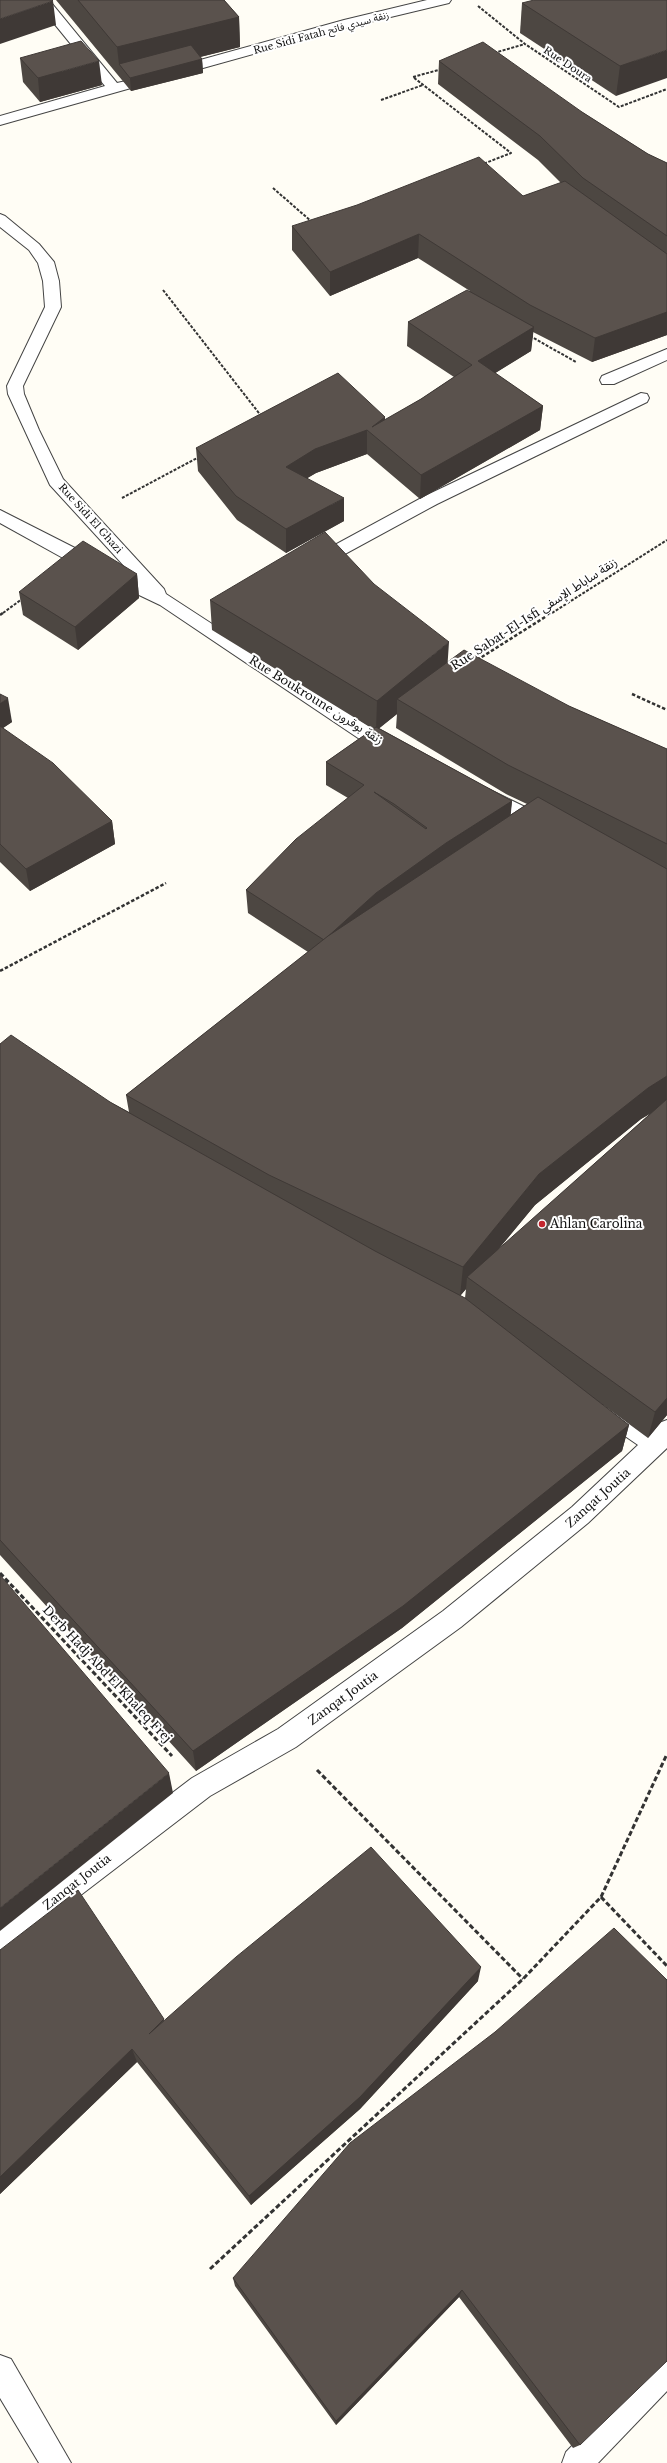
<svg xmlns="http://www.w3.org/2000/svg" width="667" height="2463" viewBox="0 0 667 2463" font-family="'Libre Baskerville','Noto Sans Arabic',serif">
	<style>
		.lines { fill: none; stroke-linecap: round; stroke-linejoin: round }
		.street-casing { stroke: #444; stroke-width: 2 }
		.path-far2 { stroke: #333; stroke-width: 2; stroke-dasharray: 3 1.5; stroke-linecap: butt }
		.path-far1 { stroke: #333; stroke-width: 2.5; stroke-dasharray: 3.5 2; stroke-linecap: butt }
		.path { stroke: #333; stroke-width: 3; stroke-dasharray: 5 2.5; stroke-linecap: butt }
		.street { fill: #fff; fill-rule: evenodd }
		.wall { fill: #4d4742; fill-rule: evenodd }
		.shaded-wall { fill: #3f3936 }
		.building { fill: #5a524d; stroke: #3f3936; fill-rule: evenodd }
		.poi-dot { fill: #c4262e; stroke: #fff; stroke-width: 1.5 }
		.labels { text-anchor: middle; stroke-width: 4; stroke-linejoin: round; paint-order: stroke }
		.far-street-label { font-size: 10px; fill: #111; stroke: #fff }
		.street-label { font-size: 12px; fill: #111; stroke: #fff }
		.poi-label { font-size: 12px; fill: #111; stroke: #fff; text-anchor: start }
	</style>
	<rect width="100%" height="100%" fill="#fffdf5"/>
	<g class="lines">
		<!-- street casing -->
		<g class="street-casing">
			<g id="street">
				<polygon points="35,0 49,0 117,83 126,81 133,85 131,88 0,125 0,116 105,86"/>
				<polygon points="427,0 451,0 449,3 353,26 203,68 193,68 191,65 193,62 344,20"/>
				<polygon points="0,214 5,216 39,244 54,262 59,281 61,307 23,386 24,394 39,430 63,479 164,589 166,594 384,736 400,742 402,747 400,752 393,754 370,746 160,605 72,563 0,523 0,510 136,579 50,485 8,394 7,386 45,307 43,281 38,263 29,250 0,227"/>
				<polygon points="667,349 667,360 614,384 602,384 600,380 602,376"/>
				<polygon points="641,393 647,394 649,398 647,402 437,504 321,567 309,567 306,563 309,559 425,496"/>
				<polygon points="484,787 550,819 553,824 550,829 543,831 536,829 477,799 474,794 477,789"/>
				<polygon points="604,1399 612,1402 653,1429 659,1423 667,1420 667,1448 588,1523 461,1627 296,1747 210,1796 9,1950 0,1954 0,1924 192,1778 278,1729 443,1611 572,1507 638,1445 596,1416 592,1409 596,1402"/>
				<polygon points="0,2355 11,2359 71,2463 39,2463 0,2398"/>
				<polygon points="667,2355 667,2391 598,2463 562,2463 566,2452 656,2359"/>
			</g>
		</g>
		<!-- path-far2 -->
		<g class="path-far2">
			<polyline points="478,6 525,44 619,107 667,89"/>
			<polyline points="494,53 525,44"/>
			<polyline points="442,69 413,77 511,153 483,164"/>
			<polyline points="381,100 423,85"/>
			<polyline points="273,188 312,222"/>
			<polyline points="163,290 262,417"/>
			<polyline points="530,336 576,362"/>
			<polyline points="122,498 199,457"/>
			<polyline points="3,613 22,599"/>
			<polyline points="552,613 667,540"/>
		</g>
		<!-- path-far1 -->
		<g class="path-far1">
			<polyline points="0,615 4,612"/>
			<polyline points="477,660 553,612"/>
			<polyline points="632,694 667,710"/>
			<polyline points="0,971 166,883"/>
		</g>
		<!-- path -->
		<g class="path">
			<polyline points="0,1573 172,1756"/>
			<polyline points="317,1770 523,1979"/>
			<polyline points="601,1897 667,1966"/>
			<polyline points="210,2269 523,1979 601,1897 667,1754"/>
		</g>
		<!-- street -->
		<use href="#street" class="street"/>
	</g>
	<!-- wall -->
	<g class="wall">
		<polygon points="56,0 224,0 239,17 240,47 200,57 202,59 203,73 131,91"/>
		<polygon points="667,0 616,96 520,33 522,3"/>
		<polygon points="20,58 102,85 40,102 23,82"/>
		<polygon points="439,61 582,112 648,154 667,163 667,335 592,362 533,332 531,351 495,373 543,406 540,430 420,499 367,454 316,473 307,478 344,521 286,553 237,520 198,471 196,448 385,417 385,420 421,399 454,377 407,346 408,322 470,291 418,258 330,296 292,250 292,226 523,196 561,183 538,160 438,84"/>
		<polygon points="137,574 139,598 78,650 23,615 19,592"/>
		<path d="M210,600L448,662L569,706L667,749V1415L648,1438L595,1399L629,1425L622,1451L402,1628L196,1771L0,1555V1044L110,1102L129,1112L126,1095L308,952L248,913L246,890L348,798L326,785V762L373,729L212,630ZM397,714L396,728L506,794L527,804L510,815L512,801L379,728ZM651,1113L497,1251L535,1205L641,1119ZM466,1289L465,1298L460,1296Z"/>
		<polygon points="0,694 12,722 3,728 112,821 115,844 30,891 0,862"/>
		<polygon points="0,1950 164,2019 164,2021 478,1981 360,2109 251,2205 137,2062 0,2194"/>
		<polygon points="495,2032 580,2445 573,2448 459,2297 336,2425 235,2286 233,2278"/>
	</g>
	<!-- shaded-wall -->
	<g class="shaded-wall">
		<polygon points="53,1 56,25 0,44 0,19"/>
		<polygon points="239,17 240,47 128,75 119,64 117,47"/>
		<polygon points="667,50 667,78 616,96 620,66"/>
		<polygon points="202,59 203,73 131,91 130,78"/>
		<polygon points="99,61 102,85 40,102 38,78"/>
		<polygon points="419,234 418,258 330,296 330,272"/>
		<polygon points="667,312 667,335 592,362 595,338"/>
		<polygon points="534,327 531,351 476,385 478,361"/>
		<polygon points="543,406 540,430 420,499 421,475"/>
		<polygon points="385,417 385,441 372,427"/>
		<polygon points="367,430 367,454 316,473 286,491 286,467 315,449"/>
		<polygon points="344,498 344,521 286,553 286,529"/>
		<polygon points="137,574 139,598 78,650 75,627"/>
		<polygon points="449,642 447,672 397,699 397,714 376,731 377,701"/>
		<polygon points="8,698 12,722 0,730 0,704"/>
		<polygon points="512,801 510,823 324,940 376,893 446,843"/>
		<polygon points="112,821 115,844 30,891 26,869"/>
		<polygon points="667,1076 667,1104 641,1119 535,1205 472,1281 467,1277 466,1289 460,1296 463,1267 539,1174 648,1088"/>
		<polygon points="667,1398 667,1415 648,1438 655,1412"/>
		<polygon points="629,1425 622,1451 402,1628 196,1771 193,1751"/>
		<polygon points="169,1773 173,1793 0,1931 0,1908"/>
		<polygon points="481,1967 478,1981 360,2109 251,2205 249,2196"/>
		<polygon points="132,2049 137,2062 0,2194 0,2177"/>
		<polygon points="462,2290 459,2297 336,2425 336,2421"/>
	</g>
	<!-- building -->
	<g class="building">
		<polygon points="0,0 52,0 53,1 0,19"/>
		<polygon points="78,0 224,0 239,17 117,47"/>
		<polygon points="534,0 667,0 667,50 620,66 522,3"/>
		<polygon points="81,41 99,61 38,78 20,58"/>
		<polygon points="483,42 582,112 648,154 667,163 667,236 583,178 540,136 439,61"/>
		<polygon points="191,45 202,59 130,78 119,64"/>
		<polygon points="479,157 523,196 565,181 667,254 667,312 595,338 530,305 419,234 330,272 292,226 357,205"/>
		<polygon points="467,290 534,327 478,361 543,406 421,475 367,430 315,449 286,467 344,498 286,529 236,496 196,448 338,373 385,417 372,427 421,399 472,365 408,322"/>
		<polygon points="325,532 374,584 449,642 377,701 210,600"/>
		<polygon points="83,541 137,574 75,627 19,592"/>
		<polygon points="464,650 569,706 667,749 667,844 508,765 397,699"/>
		<polygon points="0,694 8,698 0,704"/>
		<polygon points="0,726 53,763 112,821 26,869 0,844"/>
		<path d="M376,727L512,801L446,843L376,893L324,940L246,890L296,839L364,785L326,762ZM374,792L394,804L427,828L426,829Z"/>
		<polygon points="538,797 667,869 667,1076 648,1088 539,1174 463,1267 269,1175 126,1095 328,936"/>
		<polygon points="11,1035 110,1102 375,1251 465,1298 629,1425 403,1606 193,1751 0,1540 0,1044"/>
		<polygon points="667,1099 667,1398 655,1412 467,1277"/>
		<polygon points="0,1575 169,1773 0,1908"/>
		<polygon points="371,1847 481,1967 360,2097 249,2196 132,2049 0,2177 0,1950 78,1890 164,2019 149,2034 236,1957"/>
		<polygon points="614,1928 667,1980 667,2361 580,2445 462,2290 336,2421 233,2278 350,2143 495,2032"/>
	</g>
	<!-- markers -->
	<circle class="poi-dot" cx="542" cy="1224" r="4"/>
	<g class="labels">
		<!-- far-street labels -->
		<g class="far-street-label">
			<text transform="translate(321 32) rotate(-15)" y="4">Rue Sidi Fatah زنقة سيدي فاتح</text>
			<text transform="translate(568 64) rotate(34)" y="4">Rue Doura</text>
			<text transform="translate(91 518) rotate(48)" y="4">Rue Sidi El Ghazi</text>
		</g>
		<!-- street labels -->
		<g class="street-label">
			<text transform="translate(534 614) rotate(-33)" y="4">Rue Sabat-El-Isfi زنقة ساباط الإسفي</text>
			<text transform="translate(316 700) rotate(32)" y="4">Rue Boukroune زنقة بوقرون</text>
			<text transform="translate(598 1498) rotate(-42)" y="4">Zanqat Joutia</text>
			<text transform="translate(107 1674) rotate(47)" y="4">Derb Hadj Abd El Khaleq Frej</text>
			<text transform="translate(343 1698) rotate(-36)" y="4">Zanqat Joutia</text>
			<text transform="translate(77 1882) rotate(-38)" y="4">Zanqat Joutia</text>
		</g>
		<!-- poi labels -->
		<g class="poi-label">
			<text x="550" y="1228">Ahlan Carolina</text>
		</g>
	</g>
</svg>
